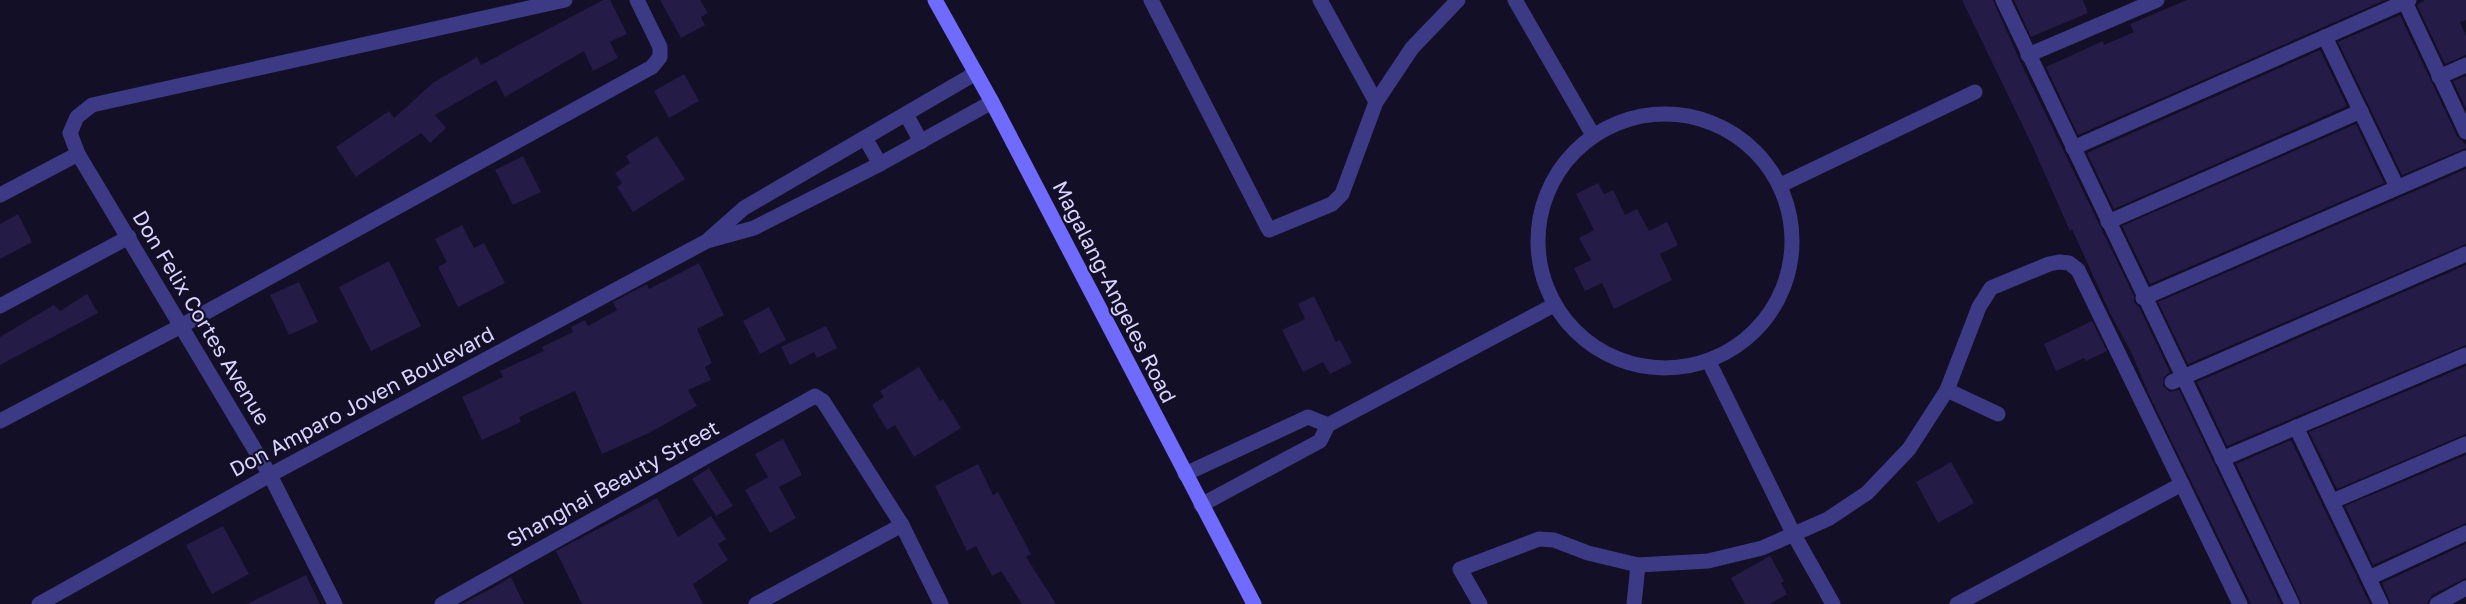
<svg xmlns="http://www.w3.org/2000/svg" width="2466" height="604" viewBox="0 0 2466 604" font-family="'Golos Text',sans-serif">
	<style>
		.building { fill: #241b47 }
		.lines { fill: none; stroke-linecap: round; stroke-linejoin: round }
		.street { stroke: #3d3a85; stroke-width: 15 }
		.secondary { stroke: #6f6bff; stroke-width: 15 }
		.labels { text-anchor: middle; stroke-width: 4.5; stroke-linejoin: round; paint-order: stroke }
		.street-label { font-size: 21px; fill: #d9d4ff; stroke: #130f26 }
	</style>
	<rect width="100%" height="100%" fill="#130f26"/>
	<!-- building -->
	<g class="building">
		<polygon points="603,0 610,0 627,34 610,42 618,58 593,71 584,51 505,97 496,80 435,115 446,128 430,143 421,133 356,177 336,147 389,111 394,118 434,82 477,57 481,65"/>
		<polygon points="660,0 700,0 708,13 701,17 705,25 681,38"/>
		<polygon points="1962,0 1993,0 2019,59 2134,296 2134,302 2139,307 2170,372 2164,377 2163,386 2170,392 2179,390 2281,604 2251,604 2151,399 2131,352 2110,313 2072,229 2070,231 2033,147"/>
		<polygon points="2014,0 2083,0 2088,13 2031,37"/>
		<polygon points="2187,0 2385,0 2078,135 2046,67 2103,41 2104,45 2134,32 2130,24"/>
		<polygon points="2425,0 2466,0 2466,20 2460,22 2466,36 2466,55 2445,64 2417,5"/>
		<polygon points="2400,15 2457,136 2466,145 2466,148 2402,175 2338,42"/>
		<polygon points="2320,50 2347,106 2114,209 2087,153"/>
		<polygon points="684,74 699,101 669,118 654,91"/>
		<polygon points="2466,76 2466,109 2453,81"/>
		<polygon points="2356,124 2384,183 2150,284 2122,226"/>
		<polygon points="657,136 685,179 633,212 617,187 622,183 615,173 630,163 626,156"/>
		<polygon points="523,156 541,192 513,205 495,170"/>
		<polygon points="2466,169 2466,244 2188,364 2158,302"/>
		<polygon points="1598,183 1604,194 1613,190 1625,215 1637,209 1649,231 1667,222 1678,245 1660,254 1672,280 1614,309 1602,283 1585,291 1574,268 1591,260 1579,238 1594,230 1576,194"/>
		<polygon points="18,214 32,242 0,259 0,224"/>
		<polygon points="462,225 474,248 484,243 505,283 458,307 438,267 447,262 435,239"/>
		<polygon points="389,261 421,326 371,351 339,287"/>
		<polygon points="699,263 724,315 697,329 712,363 705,367 711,380 688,390 697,406 649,433 602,454 575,391 519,417 521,422 482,440 462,397 503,377 500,371 544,351 542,347 573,332 571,327 585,320 588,326 617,310 613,302 647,284 649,289"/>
		<polygon points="2466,265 2466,345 2227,446 2197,382"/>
		<polygon points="299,282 318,322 289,335 270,295"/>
		<polygon points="87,294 98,313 0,365 0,337 54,305 60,311"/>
		<polygon points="1314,296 1336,342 1340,340 1352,363 1330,374 1323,362 1303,372 1282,330 1305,319 1298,304"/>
		<polygon points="769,307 786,340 760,354 743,321"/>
		<polygon points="2092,321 2107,351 2086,361 2084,358 2056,371 2044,344"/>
		<polygon points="826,326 837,348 817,358 814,352 790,365 781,347"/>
		<polygon points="2466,366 2466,434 2337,489 2309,432"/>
		<polygon points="919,367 940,401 943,399 961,428 914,457 895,425 887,430 872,405 884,397 880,391"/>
		<polygon points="783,439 802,475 779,487 796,518 770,533 745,490 768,477 755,454"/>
		<polygon points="2291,440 2370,604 2302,604 2236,464"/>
		<polygon points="2466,455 2466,523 2373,565 2345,506"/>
		<polygon points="1951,462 1974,503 1938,523 1916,482"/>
		<polygon points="978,464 993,495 998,492 1031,554 1026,557 1056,604 1022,604 1001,571 992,576 976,546 967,551 935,486"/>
		<polygon points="709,468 733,506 716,516 692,479"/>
		<polygon points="657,498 678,537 711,516 726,539 718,544 728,560 693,584 703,604 582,604 556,551"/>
		<polygon points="223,526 249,574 212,594 186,545"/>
		<polygon points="2466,544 2466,578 2432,595 2427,604 2391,604 2382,583"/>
		<polygon points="1770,556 1784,581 1781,583 1787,594 1770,604 1745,604 1731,578"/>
		<polygon points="306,575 320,604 247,604"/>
		<polygon points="511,577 524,604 462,604 496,586"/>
	</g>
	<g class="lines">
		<!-- street -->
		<g class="street">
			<polyline points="1151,0 1269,230 1332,204 1342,194 1376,102 1412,48 1458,0"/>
			<polyline points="1320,0 1376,102"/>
			<polyline points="1515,0 1593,135"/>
			<polyline points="2003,0 2292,604"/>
			<polyline points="2404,0 2466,132"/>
			<polyline points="2325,37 2397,187"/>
			<polyline points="2028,55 2157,0"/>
			<polyline points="2439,77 2466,65"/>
			<circle cx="1665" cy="241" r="127"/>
			<polyline points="906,114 921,142"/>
			<polyline points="865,138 880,164"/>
			<polyline points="2073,148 2409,0"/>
			<polyline points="1781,185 1975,92"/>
			<polyline points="0,195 78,154"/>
			<polyline points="2108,222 2361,111"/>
			<polyline points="709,239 744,208 976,73"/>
			<polyline points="2143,298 2466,158"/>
			<polyline points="0,306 129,237"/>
			<polyline points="1709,362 1794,535 1833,604"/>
			<polyline points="2172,382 2466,254"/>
			<polyline points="1947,390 1998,414"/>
			<polyline points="0,421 181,326 652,67 660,57 660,47 637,0"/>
			<polyline points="2296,427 2381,604"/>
			<polyline points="2222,459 2466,355"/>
			<polyline points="1185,474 1308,417 1328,425"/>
			<polyline points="2333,501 2466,444"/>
			<polyline points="1201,505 1320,441 1328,425 1554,305"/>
			<polyline points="2369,578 2466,533"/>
			<polyline points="39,604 270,475 707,241 754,228 880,164 992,102"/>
			<polyline points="335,604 270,475 78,154 70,133 77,117 92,105 565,0"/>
			<polyline points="442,604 815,396 823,401 902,525 941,604"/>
			<polyline points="756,604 902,525"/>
			<polyline points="1480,604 1460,569 1539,539 1554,540 1588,553 1638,565 1708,561 1762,548 1828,519 1867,493 1909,449 1947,390 1979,307 1991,288 2049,264 2059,262 2069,263 2078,270 2240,604"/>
			<polyline points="1634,604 1638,565"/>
			<polyline points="1957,604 2182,484"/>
			<polyline points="2437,604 2466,588"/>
		</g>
		<!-- secondary -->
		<polyline class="secondary" points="935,0 992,102 1254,604"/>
	</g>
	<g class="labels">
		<!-- street labels -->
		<g class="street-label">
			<text transform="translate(1114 292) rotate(63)" y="7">Magalang-Angeles Road</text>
			<text transform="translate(201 318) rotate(59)" y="7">Don Felix Cortes Avenue</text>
			<text transform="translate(362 402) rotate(-28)" y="7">Don Amparo Joven Boulevard</text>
			<text transform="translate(613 484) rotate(-29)" y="7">Shanghai Beauty Street</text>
		</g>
	</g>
</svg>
